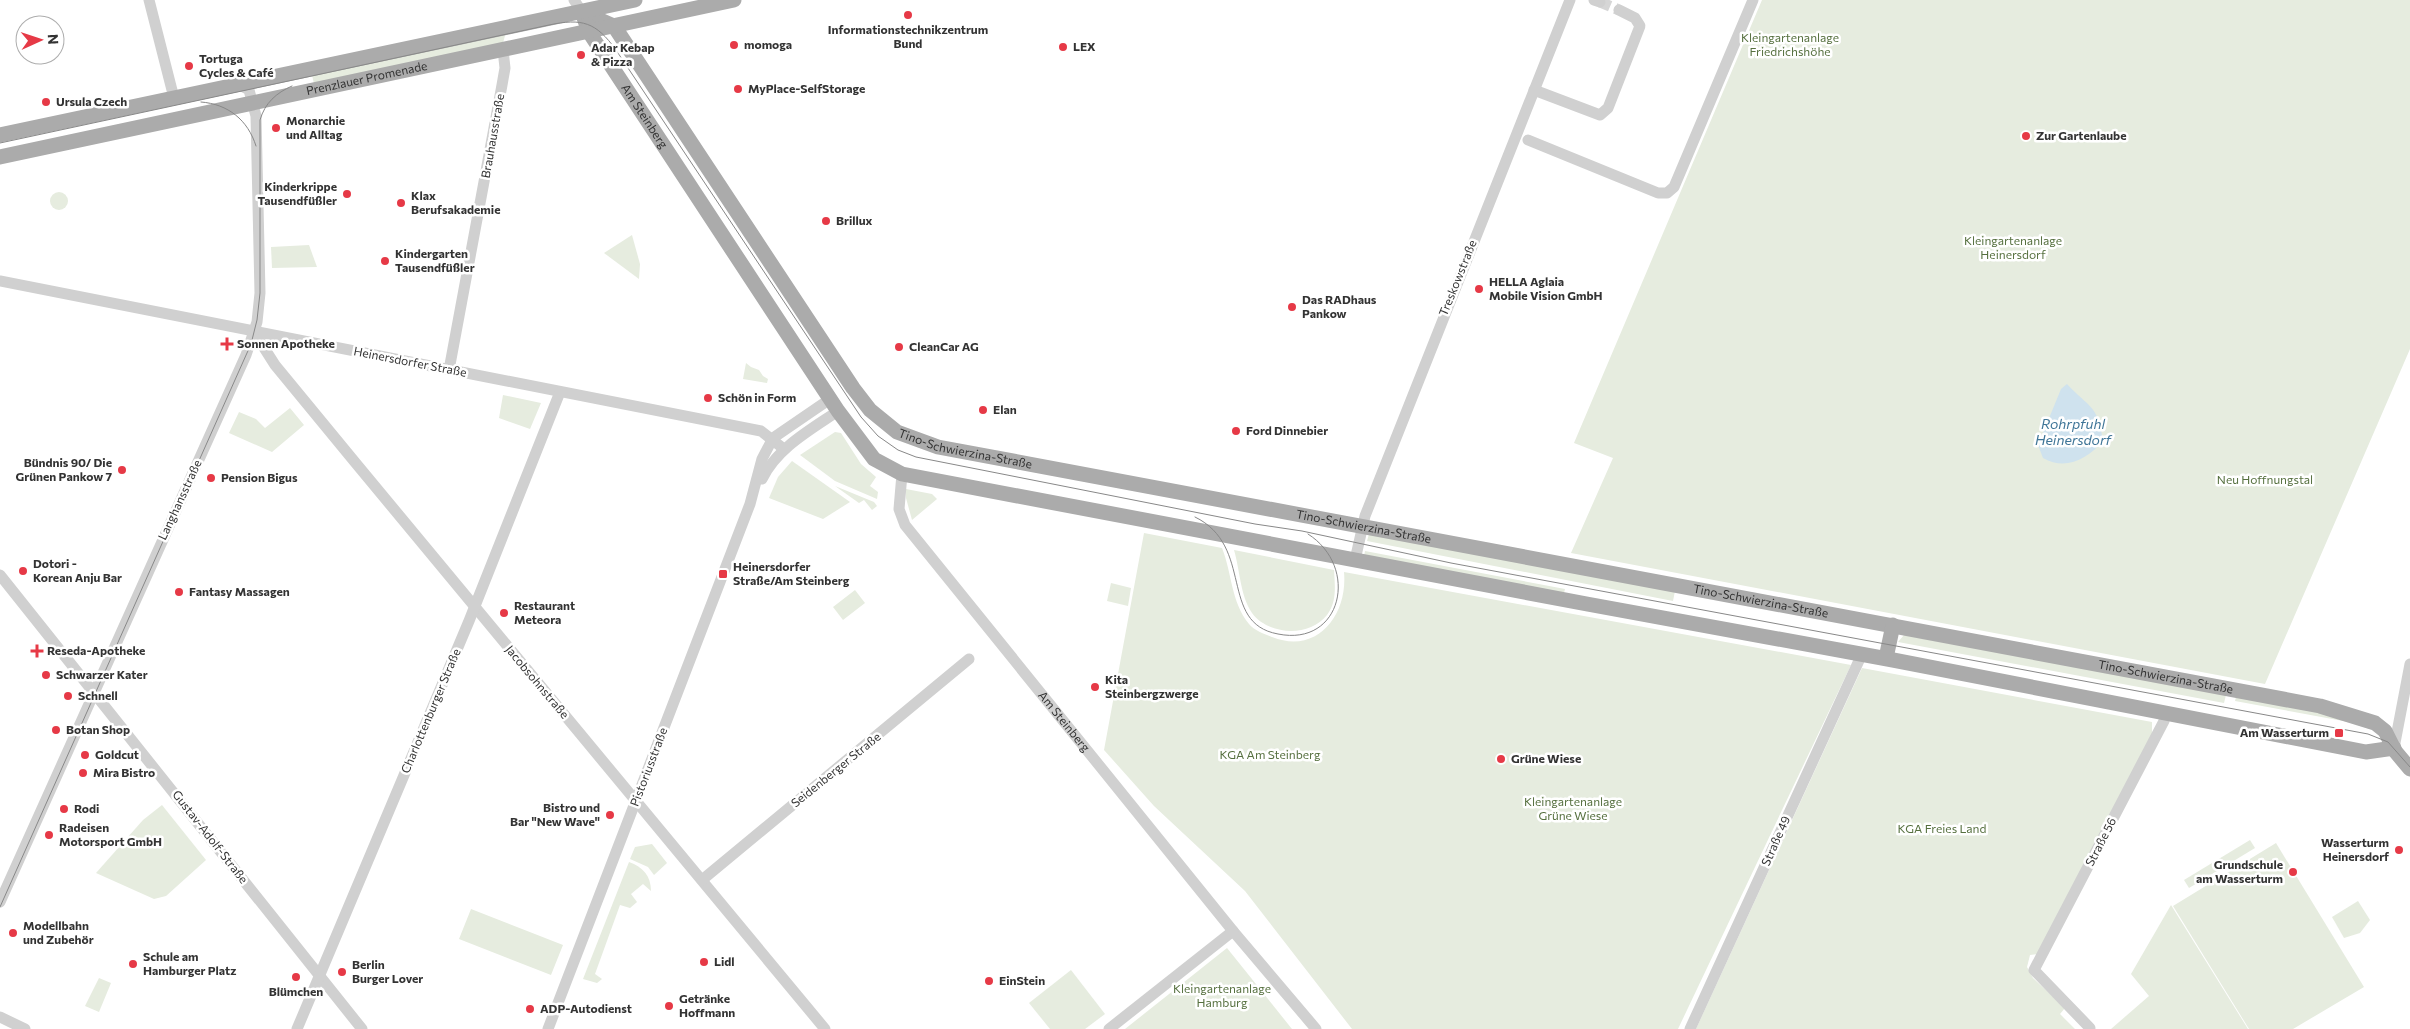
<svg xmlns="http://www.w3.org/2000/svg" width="2410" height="1029" viewBox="0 0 2410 1029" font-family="Commissioner,sans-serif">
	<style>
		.green { fill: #e6ecdf }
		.water { fill: #cfe2ee }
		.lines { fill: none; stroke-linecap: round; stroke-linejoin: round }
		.minor-tunnel { stroke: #d6d6d6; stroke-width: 11; stroke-dasharray: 11 5.5; stroke-linecap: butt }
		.minor { stroke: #d0d0d0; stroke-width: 11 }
		.major { stroke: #ababab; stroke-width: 15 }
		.tram { stroke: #888; stroke-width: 1 }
		.poi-dot { fill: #e63946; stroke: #fff; stroke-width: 2 }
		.labels { text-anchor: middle; stroke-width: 5; stroke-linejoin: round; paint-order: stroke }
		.poi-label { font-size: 12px; font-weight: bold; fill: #333; stroke: #fff; text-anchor: start }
		.park-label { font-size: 12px; fill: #56703f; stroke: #fff }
		.street-label { font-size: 12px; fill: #333; stroke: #fff }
		.water-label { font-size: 14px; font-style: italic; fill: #3f7597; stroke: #fff }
	</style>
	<rect width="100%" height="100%" fill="#fff"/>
	<!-- green -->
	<g class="green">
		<polygon points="1762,0 2410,0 2410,349 2265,684 1571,553 1613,458 1574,443"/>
		<polygon points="506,32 503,43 314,84 312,75"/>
		<circle cx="59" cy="201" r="9"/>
		<polygon points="632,235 640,264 639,279 604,253"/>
		<polygon points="309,245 317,267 272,268 271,247"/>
		<polygon points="746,363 751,367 759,370 763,376 768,379 767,383 743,379"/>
		<polygon points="503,395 541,403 530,429 499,418"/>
		<polygon points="290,408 304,425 272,452 229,433 239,412 256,419 265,428"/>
		<polygon points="835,432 841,433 861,464 876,477 870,486 878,492 877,499 835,481 800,455"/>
		<polygon points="792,461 850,502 823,519 769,498 778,477"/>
		<polygon points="835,486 874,502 877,506 872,510 864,500 859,503"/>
		<polygon points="906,489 932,494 937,499 912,520 906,498"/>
		<path d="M1144,533L1222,548C1232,573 1231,602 1249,624C1254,630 1264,634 1272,637C1317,655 1348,615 1344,572L1851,665L1678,1029H1352L1245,891L1154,806L1104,750Z"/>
		<polygon points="1369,534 1675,591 1673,601 1367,541"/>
		<path d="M1234,550L1334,570C1335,586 1337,602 1327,615C1309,638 1268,635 1252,613C1240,595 1240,570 1234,550Z"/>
		<polygon points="1365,551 1565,589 1564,593 1364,556"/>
		<polygon points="1111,583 1131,588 1128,606 1107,601"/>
		<polygon points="855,590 865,603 843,620 833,607"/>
		<polygon points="1904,635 2226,695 2224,703 1898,642"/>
		<polygon points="1862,668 2152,722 2152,735 2038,954 2030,955 2027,967 2033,978 2065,1008 2060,1014 2075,1029 1696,1029"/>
		<polygon points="2236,697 2343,717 2354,723 2235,701"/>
		<polygon points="162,805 206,860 166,896 154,899 96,873 143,820"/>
		<polygon points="2250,840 2255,848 2189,888 2184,880"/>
		<polygon points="2276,843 2364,987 2293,1029 2249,1029 2173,906"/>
		<polygon points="652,844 667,863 654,875 648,867 630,859 635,847"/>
		<path d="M629,862C643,867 651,876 651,891L643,884L631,894L637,902L630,908L620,905L595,974L602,979L597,983L583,979Z"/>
		<polygon points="2358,901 2370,920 2360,933 2344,938 2332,917"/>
		<polygon points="2171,905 2248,1029 2111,1029 2149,996 2131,974"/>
		<polygon points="471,909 563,945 551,975 459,939"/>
		<polygon points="1227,948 1292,1029 1125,1029"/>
		<polygon points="1071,970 1105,1014 1085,1029 1050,1029 1029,1003"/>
		<polygon points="99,978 111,983 99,1012 85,1006"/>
	</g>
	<!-- water -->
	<path class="water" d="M2067,384C2089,408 2098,404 2103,441C2087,459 2066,471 2043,458L2038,445L2061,389Z"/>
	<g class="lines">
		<!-- minor-tunnel -->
		<polyline class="minor-tunnel" points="1600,2 1619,10"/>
		<!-- minor -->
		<g class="minor">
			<polyline points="149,0 174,98"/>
			<polyline points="574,0 582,12"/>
			<polyline points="1594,0 1600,2"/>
			<polyline points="1534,90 1600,115 1608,108 1640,26 1635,18 1619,10"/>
			<polyline points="1528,140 1658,193 1667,193 1674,187 1753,0"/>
			<polyline points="0,281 761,431 784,449"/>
			<polyline points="254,332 275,365 354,461 825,1029"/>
			<polyline points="449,370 502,85 505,68 503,50"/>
			<path id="s1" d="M902,474L899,509L905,525L1233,931L1316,1029"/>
			<path d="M762,479C777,448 810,430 838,411"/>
			<polyline points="1355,560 1365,516 1570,0"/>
			<polyline points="0,575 362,1029"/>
			<polyline points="2394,748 2410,664"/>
			<polyline points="702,880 969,659"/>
			<polyline points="0,902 246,355 257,322 260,293 256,116 249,90 238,84"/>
			<polyline points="0,1017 25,1029"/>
			<polyline points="2090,1028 2034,970 2164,721 2165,713"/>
			<polyline points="297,1029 469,621 560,392"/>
			<polyline points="548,1029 750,504 762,459 773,438 830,399"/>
			<polyline points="1109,1029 1233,931"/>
			<polyline points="1690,1029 1862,654"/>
		</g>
		<!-- major -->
		<g class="major">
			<path id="s2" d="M582,12L614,26L853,388L870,410L897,432L938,447L2320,706L2375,723L2385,731L2395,751L2410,769"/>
			<path id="s3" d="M582,12L589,32L838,411L874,459L902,474L1587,604L1893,660L2366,752L2394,748"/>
			<polyline points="0,135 635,0"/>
			<path id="s4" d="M0,157L734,0"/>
			<polyline points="1886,658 1893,625"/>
		</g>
		<!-- tram -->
		<g class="tram">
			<path d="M201,102C228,104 248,120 256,146"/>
			<path d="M0,143L549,25C582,18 596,22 616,50L861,417L878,436L898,450L916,457L1255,524L1302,531L1451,563L2368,734L2388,742L2410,767"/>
			<path d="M1195,517C1255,546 1218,623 1278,634C1342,647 1360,567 1308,534"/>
			<path d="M0,907L251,344L257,320L260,293V120C265,103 276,93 292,86"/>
		</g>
	</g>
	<!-- markers -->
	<g class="poi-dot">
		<circle cx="908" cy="15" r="5"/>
		<circle cx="734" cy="45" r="5"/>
		<circle cx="1063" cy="47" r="5"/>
		<circle cx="581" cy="55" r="5"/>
		<circle cx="189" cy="66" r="5"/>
		<circle cx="738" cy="89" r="5"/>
		<circle cx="46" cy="102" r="5"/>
		<circle cx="276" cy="128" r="5"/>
		<circle cx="2026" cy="136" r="5"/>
		<circle cx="347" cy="194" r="5"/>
		<circle cx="401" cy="203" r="5"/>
		<circle cx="826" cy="221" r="5"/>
		<circle cx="385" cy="261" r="5"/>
		<circle cx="1479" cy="289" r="5"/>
		<circle cx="1292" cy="307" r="5"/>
		<path d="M224.5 336.5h5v5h5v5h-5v5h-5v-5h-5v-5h5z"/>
		<circle cx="899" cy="347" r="5"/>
		<circle cx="708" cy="398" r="5"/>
		<circle cx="983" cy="410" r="5"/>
		<circle cx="1236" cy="431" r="5"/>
		<circle cx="122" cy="470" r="5"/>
		<circle cx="211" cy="478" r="5"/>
		<circle cx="23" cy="571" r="5"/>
		<rect x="718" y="569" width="10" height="10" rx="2.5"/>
		<circle cx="179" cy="592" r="5"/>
		<circle cx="504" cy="613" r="5"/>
		<path d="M34.5 643.5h5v5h5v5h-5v5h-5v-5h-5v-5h5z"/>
		<circle cx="46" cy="675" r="5"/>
		<circle cx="1095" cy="687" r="5"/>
		<circle cx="68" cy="696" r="5"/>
		<circle cx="56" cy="730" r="5"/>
		<rect x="2334" y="728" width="10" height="10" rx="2.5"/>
		<circle cx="85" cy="755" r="5"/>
		<circle cx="1501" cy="759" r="5"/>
		<circle cx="83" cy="773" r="5"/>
		<circle cx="64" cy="809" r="5"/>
		<circle cx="610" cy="815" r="5"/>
		<circle cx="49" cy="835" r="5"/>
		<circle cx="2399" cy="850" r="5"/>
		<circle cx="2293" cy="872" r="5"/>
		<circle cx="13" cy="933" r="5"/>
		<circle cx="704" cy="962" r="5"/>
		<circle cx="133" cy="964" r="5"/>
		<circle cx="342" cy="972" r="5"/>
		<circle cx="296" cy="977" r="5"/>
		<circle cx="989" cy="981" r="5"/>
		<circle cx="669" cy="1006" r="5"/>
		<circle cx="530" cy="1009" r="5"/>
	</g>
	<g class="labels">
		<!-- poi labels -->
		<g class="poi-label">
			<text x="908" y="34" text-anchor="middle">Informationstechnikzentrum<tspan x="908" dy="14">Bund</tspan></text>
			<text x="744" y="49">momoga</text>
			<text x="1073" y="51">LEX</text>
			<text x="591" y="52">Adar Kebap<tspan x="591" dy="14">&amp; Pizza</tspan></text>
			<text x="199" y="63">Tortuga<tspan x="199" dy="14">Cycles &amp; Café</tspan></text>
			<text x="748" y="93">MyPlace-SelfStorage</text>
			<text x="56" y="106">Ursula Czech</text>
			<text x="286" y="125">Monarchie<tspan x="286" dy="14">und Alltag</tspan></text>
			<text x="2036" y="140">Zur Gartenlaube</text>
			<text x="337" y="191" text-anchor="end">Kinderkrippe<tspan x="337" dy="14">Tausendfüßler</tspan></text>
			<text x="411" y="200">Klax<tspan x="411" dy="14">Berufsakademie</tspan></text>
			<text x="836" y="225">Brillux</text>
			<text x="395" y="258">Kindergarten<tspan x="395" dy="14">Tausendfüßler</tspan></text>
			<text x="1489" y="286">HELLA Aglaia<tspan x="1489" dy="14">Mobile Vision GmbH</tspan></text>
			<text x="1302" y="304">Das RADhaus<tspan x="1302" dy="14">Pankow</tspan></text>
			<text x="237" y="348">Sonnen Apotheke</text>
			<text x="909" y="351">CleanCar AG</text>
			<text x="718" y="402">Schön in Form</text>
			<text x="993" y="414">Elan</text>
			<text x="1246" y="435">Ford Dinnebier</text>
			<text x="112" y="467" text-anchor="end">Bündnis 90/ Die<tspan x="112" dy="14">Grünen Pankow 7</tspan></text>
			<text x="221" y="482">Pension Bigus</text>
			<text x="33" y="568">Dotori -<tspan x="33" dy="14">Korean Anju Bar</tspan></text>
			<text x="733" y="571">Heinersdorfer<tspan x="733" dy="14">Straße/Am Steinberg</tspan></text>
			<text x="189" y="596">Fantasy Massagen</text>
			<text x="514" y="610">Restaurant<tspan x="514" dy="14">Meteora</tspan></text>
			<text x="47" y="655">Reseda-Apotheke</text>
			<text x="56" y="679">Schwarzer Kater</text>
			<text x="1105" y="684">Kita<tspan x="1105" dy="14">Steinbergzwerge</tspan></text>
			<text x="78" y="700">Schnell</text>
			<text x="66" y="734">Botan Shop</text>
			<text x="2329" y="737" text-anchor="end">Am Wasserturm</text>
			<text x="95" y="759">Goldcut</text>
			<text x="1511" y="763">Grüne Wiese</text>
			<text x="93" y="777">Mira Bistro</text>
			<text x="600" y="812" text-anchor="end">Bistro und<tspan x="600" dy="14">Bar "New Wave"</tspan></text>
			<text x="74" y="813">Rodi</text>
			<text x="59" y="832">Radeisen<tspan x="59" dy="14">Motorsport GmbH</tspan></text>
			<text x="2389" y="847" text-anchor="end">Wasserturm<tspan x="2389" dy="14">Heinersdorf</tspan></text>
			<text x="2283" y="869" text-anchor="end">Grundschule<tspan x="2283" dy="14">am Wasserturm</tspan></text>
			<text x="23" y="930">Modellbahn<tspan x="23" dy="14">und Zubehör</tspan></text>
			<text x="143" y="961">Schule am<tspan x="143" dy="14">Hamburger Platz</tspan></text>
			<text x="714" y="966">Lidl</text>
			<text x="352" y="969">Berlin<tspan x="352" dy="14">Burger Lover</tspan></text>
			<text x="999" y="985">EinStein</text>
			<text x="296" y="996" text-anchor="middle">Blümchen</text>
			<text x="679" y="1003">Getränke<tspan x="679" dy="14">Hoffmann</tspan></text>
			<text x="540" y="1013">ADP-Autodienst</text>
		</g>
		<!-- park labels -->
		<g class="park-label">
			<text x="1790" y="42">Kleingartenanlage<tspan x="1790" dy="14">Friedrichshöhe</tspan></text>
			<text x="2013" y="245">Kleingartenanlage<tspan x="2013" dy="14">Heinersdorf</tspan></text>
			<text x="2265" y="484">Neu Hoffnungstal</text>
			<text x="1270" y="759">KGA Am Steinberg</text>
			<text x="1573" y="806">Kleingartenanlage<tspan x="1573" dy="14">Grüne Wiese</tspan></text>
			<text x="1942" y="833">KGA Freies Land</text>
			<text x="1222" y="993">Kleingartenanlage<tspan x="1222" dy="14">Hamburg</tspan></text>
		</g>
		<!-- street labels -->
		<g class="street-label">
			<text dy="4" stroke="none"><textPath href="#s4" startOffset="375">Prenzlauer Promenade</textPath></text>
			<text dy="4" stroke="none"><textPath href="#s3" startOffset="122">Am Steinberg</textPath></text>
			<text transform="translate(493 136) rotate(-80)" y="4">Brauhausstraße</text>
			<text transform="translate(1458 278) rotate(-68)" y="4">Treskowstraße</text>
			<text transform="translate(410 362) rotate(11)" y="4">Heinersdorfer Straße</text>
			<text dy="4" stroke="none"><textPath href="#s2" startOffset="602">Tino-Schwierzina-Straße</textPath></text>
			<text transform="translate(180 500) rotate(-65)" y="4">Langhansstraße</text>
			<text dy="4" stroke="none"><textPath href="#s2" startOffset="1008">Tino-Schwierzina-Straße</textPath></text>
			<text dy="4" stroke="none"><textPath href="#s2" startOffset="1412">Tino-Schwierzina-Straße</textPath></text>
			<text dy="4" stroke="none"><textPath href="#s2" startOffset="1824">Tino-Schwierzina-Straße</textPath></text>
			<text transform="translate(537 682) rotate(50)" y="4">Jacobsohnstraße</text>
			<text transform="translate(431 711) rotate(-67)" y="4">Charlottenburger Straße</text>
			<text dy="4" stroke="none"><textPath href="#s1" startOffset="305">Am Steinberg</textPath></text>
			<text transform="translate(649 767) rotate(-69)" y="4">Pistoriusstraße</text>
			<text transform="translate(836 770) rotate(-39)" y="4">Seidenberger Straße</text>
			<text transform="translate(210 837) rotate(52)" y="4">Gustav-Adolf-Straße</text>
			<text transform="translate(1776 841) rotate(-66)" y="4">Straße 49</text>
			<text transform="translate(2101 842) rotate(-63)" y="4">Straße 56</text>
		</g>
		<!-- water labels -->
		<g class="water-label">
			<text x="2073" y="429">Rohrpfuhl<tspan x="2073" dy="16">Heinersdorf</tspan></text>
		</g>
	</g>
	<!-- north arrow -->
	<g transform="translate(40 40) rotate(87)"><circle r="24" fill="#ffffff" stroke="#adadad"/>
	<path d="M0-4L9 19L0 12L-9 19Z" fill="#e63946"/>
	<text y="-8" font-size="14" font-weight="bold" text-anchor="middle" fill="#333333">N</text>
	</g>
</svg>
